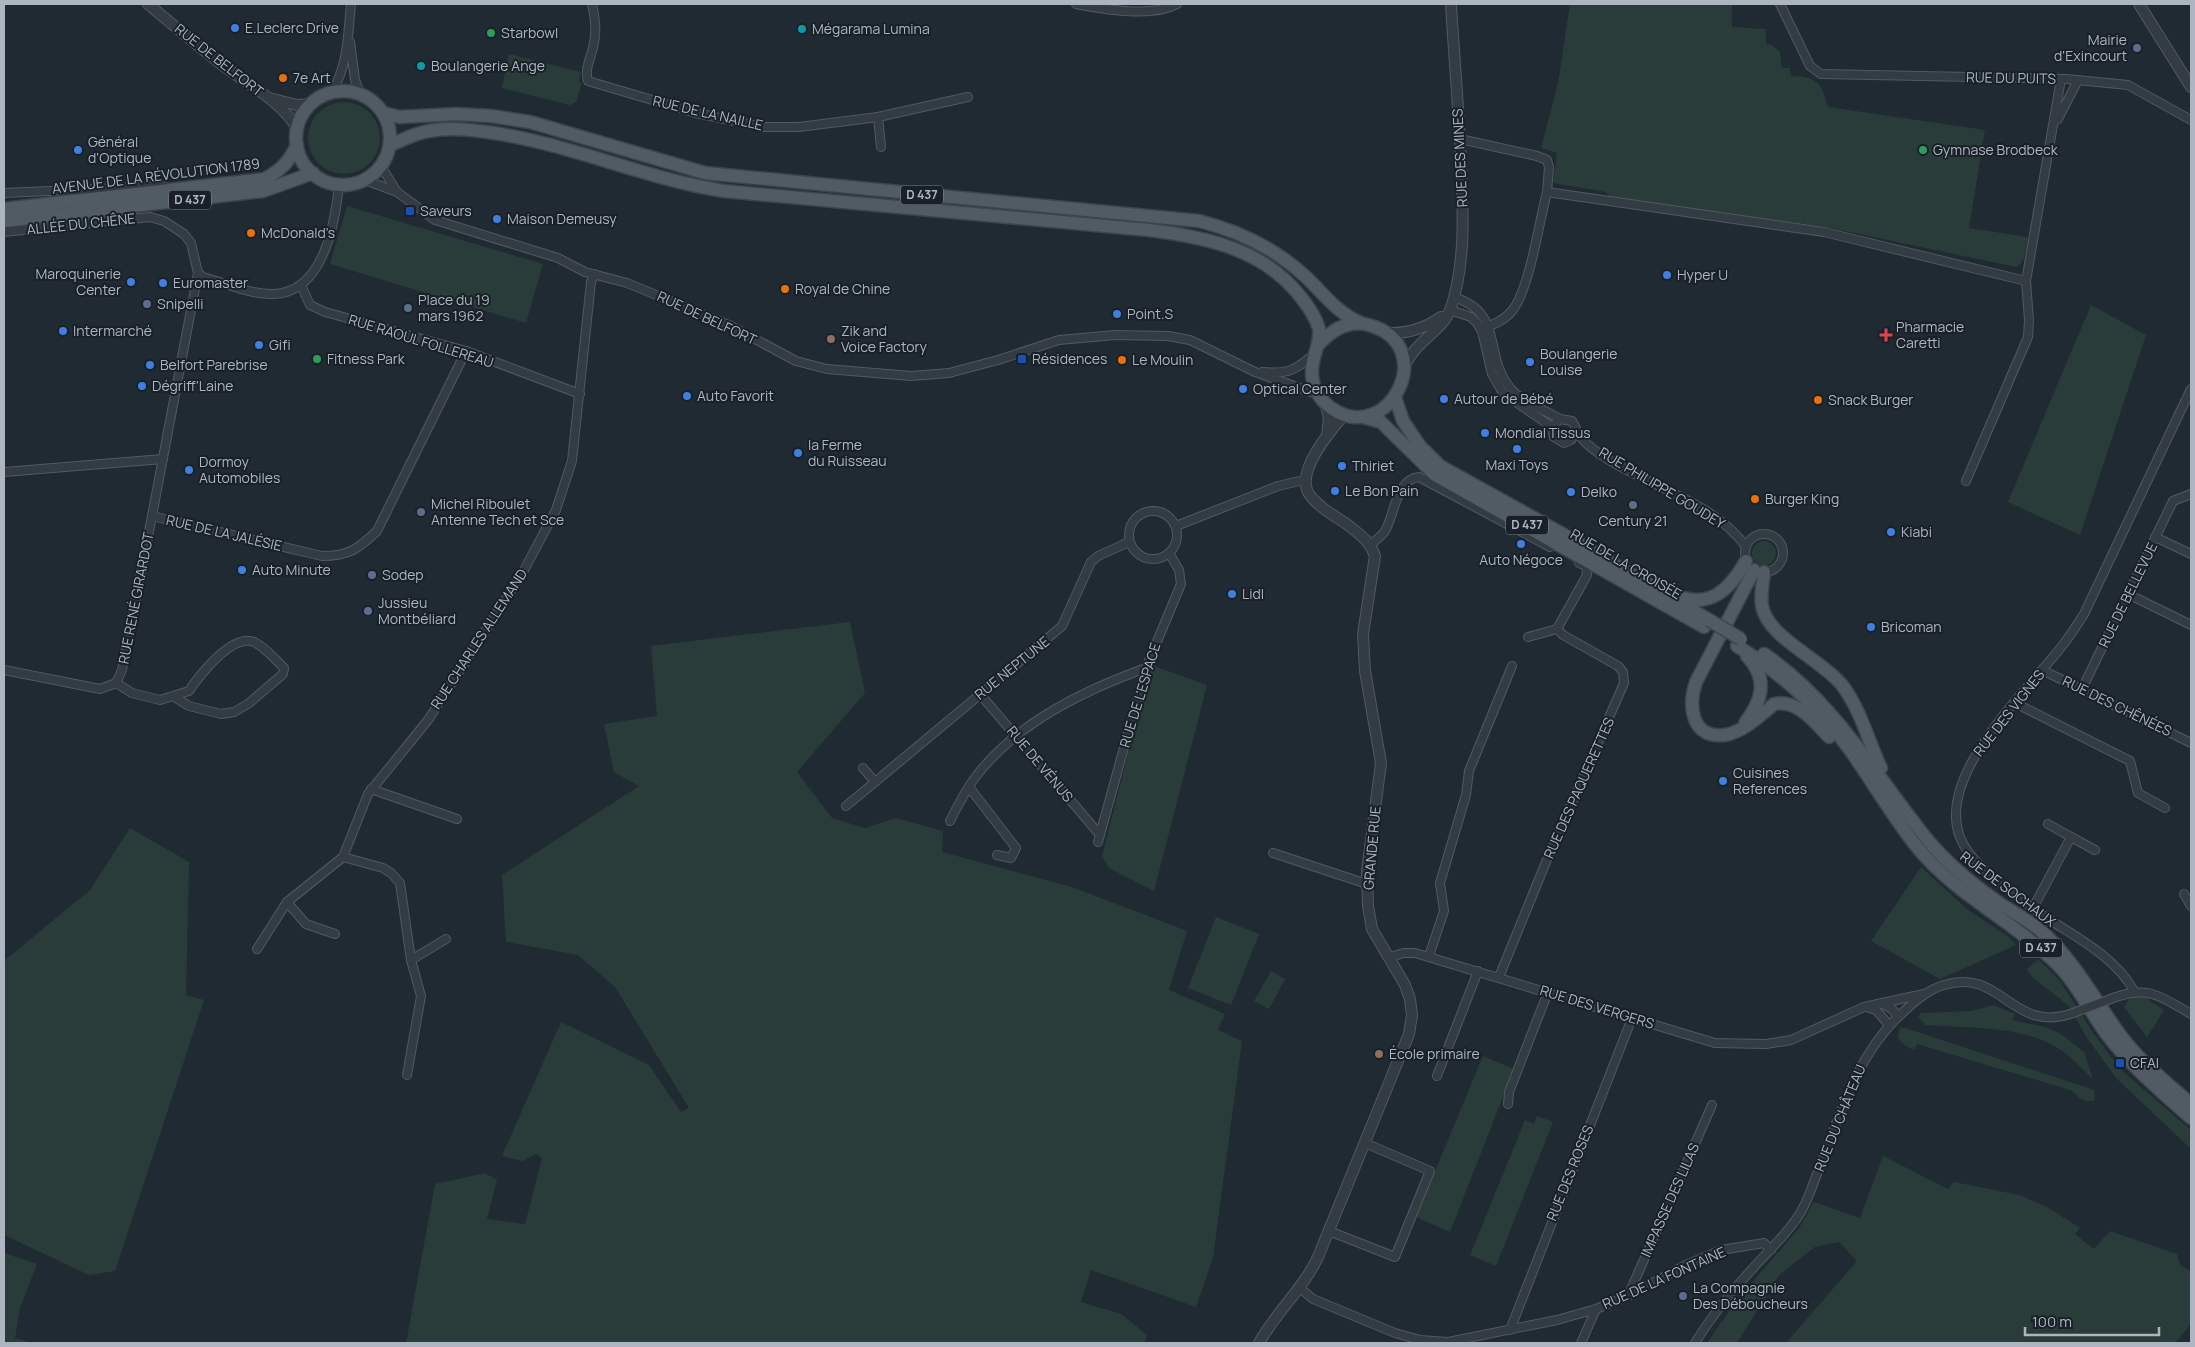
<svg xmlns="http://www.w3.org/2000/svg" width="2195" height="1347" viewBox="0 0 2195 1347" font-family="Manrope,sans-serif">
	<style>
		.green { fill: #293c3a }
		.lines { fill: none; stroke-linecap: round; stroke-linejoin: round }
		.minor-casing { stroke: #515961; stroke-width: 10 }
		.tertiary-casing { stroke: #515961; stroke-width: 12 }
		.primary-casing { stroke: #3d444d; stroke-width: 15 }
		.minor { stroke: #333b43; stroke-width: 8 }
		.tertiary { stroke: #333b43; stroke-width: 10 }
		.primary { stroke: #515b63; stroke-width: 12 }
		.minor-bridge-casing { stroke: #515961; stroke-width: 10; stroke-linecap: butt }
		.primary-bridge-casing { stroke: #3d444d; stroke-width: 15; stroke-linecap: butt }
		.minor-bridge { stroke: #333b43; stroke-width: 8 }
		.primary-bridge { stroke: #515b63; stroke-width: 12 }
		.shop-dot { fill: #3f7fe0; stroke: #192028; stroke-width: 2 }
		.culture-dot { fill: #0f9aa8; stroke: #192028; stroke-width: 2 }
		.leisure-dot { fill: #2e9e5b; stroke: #192028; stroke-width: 2 }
		.service-dot { fill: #5c6f8a; stroke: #192028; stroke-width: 2 }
		.food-dot { fill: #e8710a; stroke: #192028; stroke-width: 2 }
		.transit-dot { fill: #1a4fb4; stroke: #192028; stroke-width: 2 }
		.health-dot { fill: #e0444e; stroke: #192028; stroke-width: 2 }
		.education-dot { fill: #8d6e63; stroke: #192028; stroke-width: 2 }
		.labels { text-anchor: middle; stroke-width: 4; stroke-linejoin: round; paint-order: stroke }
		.shield { fill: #192028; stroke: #818992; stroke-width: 1 }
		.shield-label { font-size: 12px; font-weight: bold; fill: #adb6c0 }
		.poi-label { font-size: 14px; fill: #adb6c0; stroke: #192028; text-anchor: start }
		.street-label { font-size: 14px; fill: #adb6c0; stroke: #192028 }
	</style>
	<rect width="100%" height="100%" fill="#202a32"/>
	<!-- green -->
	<g class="green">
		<path d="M1570,4H1732V27L1766,29V44L1772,45L1780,52L1782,68H1790L1791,76C1818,77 1821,82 1828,107L1985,130L1969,228L2028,237C2026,247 2026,263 2016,267L1821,226L1611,198L1606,192L1553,183L1557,153L1541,148L1558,83Z"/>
		<polygon points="509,54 581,72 579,81 582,83 576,102 570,105 502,88"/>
		<circle cx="344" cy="138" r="36"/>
		<polygon points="347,206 543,264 526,323 330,264"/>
		<polygon points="2091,305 2146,335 2080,535 2008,502"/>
		<circle cx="1764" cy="553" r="12"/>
		<polygon points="850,622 865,693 797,772 832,818 865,828 896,818 943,831 942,852 1072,887 1187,931 1169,990 1225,1014 1218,1030 1242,1041 1213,1258 1196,1307 1091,1270 1081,1302 1121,1314 1147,1335 1145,1343 406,1343 435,1184 485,1173 497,1180 487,1219 525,1224 542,1158 536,1154 523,1161 502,1156 561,1022 649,1065 681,1112 689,1108 615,987 578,955 506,942 502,875 639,786 614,772 604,724 657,716 651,646"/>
		<polygon points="1151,665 1207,685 1154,891 1109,868 1102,856"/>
		<polygon points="130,828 189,862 186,995 204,1000 115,1271 89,1275 4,1235 4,961 90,890"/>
		<polygon points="1921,867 1968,910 2009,937 2016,945 1940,979 1871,941"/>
		<polygon points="1216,917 1259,934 1231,1005 1188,988"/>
		<polygon points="2038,959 2060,981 2094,1034 2121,1070 2191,1130 2191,1149 2117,1079 2087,1038 2069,1006 2032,977 2027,969"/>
		<polygon points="1271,971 1285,979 1269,1009 1254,1001"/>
		<polygon points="2130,997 2145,997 2164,1010 2147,1037 2124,1007"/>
		<path d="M1994,1005L2015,1014L2012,1020L2045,1027L2061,1034L2084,1052L2093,1079C2082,1069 2071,1056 2058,1048C2024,1026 1966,1028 1926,1025L1918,1017L1921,1013L1971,1011Z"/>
		<path d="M1902,1027L2085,1087L2094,1090L2095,1100C2083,1105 2079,1096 2070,1090L1917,1044L1914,1050L1904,1045L1898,1037L1899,1030Z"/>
		<polygon points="1483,1056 1514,1069 1450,1232 1416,1217"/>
		<polygon points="1537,1116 1553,1122 1496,1266 1470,1255 1525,1120 1534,1124"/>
		<polygon points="1883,1156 1948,1189 1954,1182 2019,1195 2047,1207 2080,1228 2075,1234 2094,1249 2110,1231 2177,1254 2180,1265 2191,1271 2191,1324 2175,1343 1786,1343 1857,1261 1839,1242 1815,1247 1780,1274 1737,1343 1707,1343 1737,1300 1799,1228 1814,1202 1860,1218"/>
		<polygon points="4,1253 37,1264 20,1308 15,1338 33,1343 4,1343"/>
	</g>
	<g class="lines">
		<!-- minor casing -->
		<g class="minor-casing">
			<g id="minor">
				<path d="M592,4C595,17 597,29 594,43C592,56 584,68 588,81L696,113L763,127H799L878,117L968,97"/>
				<path d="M1076,4C1104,9 1151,18 1177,4"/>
				<polyline points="1780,4 1810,66 1821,74 2066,79 2128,85 2191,120"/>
				<polyline points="350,42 355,80 360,93"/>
				<path d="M332,92C348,65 348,34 351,4"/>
				<polyline points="878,117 881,147"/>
				<polyline points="2058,119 2078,80"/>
				<polyline points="1460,139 1537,156 1547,160 1549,167 1547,192"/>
				<polyline points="381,166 397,192 435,220 558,258 585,272 627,283 729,325 796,361 827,369 911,376 949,373 998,360 1059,340 1115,335 1168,336 1190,340 1255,372 1319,395"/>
				<polyline points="365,180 397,192"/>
				<polyline points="4,193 164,186"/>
				<path d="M4,232L150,217L164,221L184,234L191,243L198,273L152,516L322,556C349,556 358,549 377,531L466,351"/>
				<path d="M198,273L203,277C225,283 251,295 274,294C323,292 335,224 339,185"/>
				<polyline points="301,285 310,305 325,312 466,351 580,394"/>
				<path d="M1454,297C1506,314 1482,355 1511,389C1522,402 1545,410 1560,419"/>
				<polyline points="1450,310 1471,317 1477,323 1482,331 1492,374 1503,393 1552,427"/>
				<path d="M1489,326C1500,322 1510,316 1516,305C1531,279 1539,223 1547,192L1824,232L2026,281"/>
				<path d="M1262,372C1288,374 1295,371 1314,354"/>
				<path d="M1576,432L1571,440L1564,443L1554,437L1552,427L1560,419L1572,421C1577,429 1578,436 1586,443C1630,483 1712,497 1746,547"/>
				<polyline points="4,472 163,459"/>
				<polyline points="1966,481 2028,337 2029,320 2026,281 2061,79"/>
				<circle cx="1153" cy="535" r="24"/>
				<polyline points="1176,526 1278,486 1304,480"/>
				<circle cx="1764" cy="553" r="19"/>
				<polyline points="2155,537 2191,554"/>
				<path d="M1371,544C1376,540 1382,536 1385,531C1395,514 1396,479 1419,477L1550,547"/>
				<polyline points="2128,594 2191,625"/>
				<polyline points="1557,629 1587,575 1586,566 1579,563"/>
				<polyline points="1528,637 1557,629"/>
				<polyline points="4,670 100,689 116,683 122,670 152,516"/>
				<polyline points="2042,670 2191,743"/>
				<path d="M116,683L132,693L160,700L189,691C199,676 232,633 254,642C265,647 275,659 284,668L283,674L248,704L234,712L221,714L189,706L173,696"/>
				<polyline points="2082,689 2173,501 2191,494"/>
				<polyline points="980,694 1100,835"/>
				<polyline points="2015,703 2130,761 2138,793 2165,808"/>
				<polyline points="875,782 1062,626 1091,562 1098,556 1129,542"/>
				<polyline points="969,787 1016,848 1011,858 997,855"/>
				<polyline points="371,789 457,819"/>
				<polyline points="846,806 875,782 863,768"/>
				<path d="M950,821C958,805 966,789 977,775C1018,722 1085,690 1146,668"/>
				<polyline points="2071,837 2095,850"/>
				<polyline points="1098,842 1146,668 1181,584 1179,570 1169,553"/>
				<polyline points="1273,853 1367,884"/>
				<polyline points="343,857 383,868 391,873 400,883 411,960 421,996 407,1075"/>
				<polyline points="2184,894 2191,906"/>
				<polyline points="2033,908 2071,837 2048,824"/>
				<polyline points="335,934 306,924 287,902 343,857 368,794 428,720 523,572 556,510 572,461 591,282 594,274"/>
				<polyline points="257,949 287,902"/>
				<polyline points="1429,956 1444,911 1440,883 1466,795 1469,771 1512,666"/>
				<polyline points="1390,957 1404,953 1415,953 1715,1043 1766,1044 1791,1040 1864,1007 1924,994"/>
				<polyline points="411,960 446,939"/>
				<polyline points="1499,977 1546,862 1624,683 1623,672 1618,666 1563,635 1557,629"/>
				<path d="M2134,991C2116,957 2075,937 2044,916C2019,898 1988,877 1969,853C1919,789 2026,693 2062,646C2070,636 2077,625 2084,614L2191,389"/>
				<path d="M2116,997C2149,985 2163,998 2191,1014"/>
				<polyline points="1881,1003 1892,1009 1898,1017"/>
				<polyline points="1866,1007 1876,1010 1889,1025"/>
				<polyline points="1437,1076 1478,971"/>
				<polyline points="1508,1104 1509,1092 1548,992"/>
				<polyline points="1329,1231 1395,1257 1430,1171 1365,1143"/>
				<polyline points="1300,1288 1313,1299 1395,1333 1420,1340 1448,1342 1557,1320 1596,1309 1628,1296 1688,1264 1721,1250 1764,1243 1771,1250"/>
				<polyline points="1628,1296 1712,1105"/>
				<polyline points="1510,1330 1632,1018"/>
				<polyline points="1581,1343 1596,1309"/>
				<path d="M1695,1343C1709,1320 1727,1297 1745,1277C1762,1257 1782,1240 1797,1218C1808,1203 1813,1183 1820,1166C1841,1112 1857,1055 1901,1014C1914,1002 1927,990 1944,985C2002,967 2012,1035 2073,1013"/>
			</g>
		</g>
		<!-- tertiary casing -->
		<g class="tertiary-casing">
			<g id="tertiary">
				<path d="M148,4C173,25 199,47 225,67C250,86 281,101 297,128"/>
				<polyline points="2139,4 2191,87"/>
				<polyline points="273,99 297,105 311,104"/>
				<path d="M1386,333C1407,334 1424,329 1441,317"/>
				<path d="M1404,367C1416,340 1443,331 1451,308C1466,261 1463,212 1461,164C1459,110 1454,57 1451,4"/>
				<polyline points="1325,402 1329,418 1327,435"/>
				<path d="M1259,1343C1276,1312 1303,1289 1318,1257L1409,1034L1412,1015L1410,999L1405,985L1372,929L1368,906L1367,871L1381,763L1365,671L1363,634L1375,556C1370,541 1360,535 1348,525C1335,516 1318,507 1309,494C1295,471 1330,431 1345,414"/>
			</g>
		</g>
		<!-- primary casing -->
		<g class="primary-casing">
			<g id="primary">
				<circle cx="343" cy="138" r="47"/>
				<path d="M384,113L399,117L457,114L491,116L530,122L705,173L1199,221C1239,231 1276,249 1306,277C1325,295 1337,313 1361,323"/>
				<path d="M390,145C403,140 415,133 429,131C450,127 473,130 494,133C573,145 646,179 724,191L1149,230C1206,237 1263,249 1300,296C1308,306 1316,317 1319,329C1321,345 1311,357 1312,373C1312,387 1320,400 1331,408C1389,448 1441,345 1369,325C1349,319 1332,330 1319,344"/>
				<path d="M4,209L265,179C281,170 289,162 297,145"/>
				<polyline points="4,221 263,191 313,173"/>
				<polyline points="1395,397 1403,421 1420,446 1440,466 1559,532 1709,620"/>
				<polyline points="1363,417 1381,422 1435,475 1704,627"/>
				<path d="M1754,570L1696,682C1688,706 1691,739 1725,735C1743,732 1761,715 1774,704C1797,699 1815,722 1829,737"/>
				<path d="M1764,572C1763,583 1760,596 1762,606C1768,638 1821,659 1842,685C1861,710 1868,741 1881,768"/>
				<path d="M1675,595C1710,610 1730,589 1746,561"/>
				<path d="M1737,646C1780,672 1821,709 1850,750C1873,782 1892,816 1917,847C1956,895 2011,919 2055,962C2077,983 2090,1012 2108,1036C2132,1067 2162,1092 2191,1118"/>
				<path d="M1764,654C1834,702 1874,773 1926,838C1947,864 1972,884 1999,903C2013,912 2028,920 2040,930C2073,959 2093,997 2118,1032C2138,1060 2166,1082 2191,1104"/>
				<path d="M1745,723C1762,701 1769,679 1747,656"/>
			</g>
		</g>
		<!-- minor -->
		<use href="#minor" class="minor"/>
		<!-- tertiary -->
		<use href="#tertiary" class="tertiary"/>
		<!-- primary -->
		<use href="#primary" class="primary"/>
		<!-- minor-bridge casing -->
		<g class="minor-bridge-casing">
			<polyline id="minor-bridge" points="2073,1013 2116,997"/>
		</g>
		<!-- primary-bridge casing -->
		<g class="primary-bridge-casing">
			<polyline id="primary-bridge" points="1709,620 1741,639"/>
		</g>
		<!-- minor-bridge -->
		<use href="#minor-bridge" class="minor-bridge"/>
		<!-- primary-bridge -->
		<use href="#primary-bridge" class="primary-bridge"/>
	</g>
	<!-- markers -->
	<g class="shop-dot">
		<circle cx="235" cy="28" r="5"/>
		<circle cx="78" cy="150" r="5"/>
		<circle cx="497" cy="219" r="5"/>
		<circle cx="1667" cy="275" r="5"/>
		<circle cx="131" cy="282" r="5"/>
		<circle cx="163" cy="283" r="5"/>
		<circle cx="1117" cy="314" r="5"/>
		<circle cx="63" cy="331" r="5"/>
		<circle cx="259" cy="345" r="5"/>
		<circle cx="1530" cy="362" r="5"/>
		<circle cx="150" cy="365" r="5"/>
		<circle cx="142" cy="386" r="5"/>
		<circle cx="1243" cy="389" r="5"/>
		<circle cx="687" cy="396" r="5"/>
		<circle cx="1444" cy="399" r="5"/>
		<circle cx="1485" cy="433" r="5"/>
		<circle cx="1517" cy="449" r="5"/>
		<circle cx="798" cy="453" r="5"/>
		<circle cx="1342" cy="466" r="5"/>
		<circle cx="189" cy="470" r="5"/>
		<circle cx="1335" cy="491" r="5"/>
		<circle cx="1571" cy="492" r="5"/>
		<circle cx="1891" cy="532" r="5"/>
		<circle cx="1521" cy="544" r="5"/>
		<circle cx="242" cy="570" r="5"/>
		<circle cx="1232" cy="594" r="5"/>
		<circle cx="1871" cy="627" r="5"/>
		<circle cx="1723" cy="781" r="5"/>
	</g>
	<g class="culture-dot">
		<circle cx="802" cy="29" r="5"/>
		<circle cx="421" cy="66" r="5"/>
	</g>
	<g class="leisure-dot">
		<circle cx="491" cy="33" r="5"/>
		<circle cx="1923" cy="150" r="5"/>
		<circle cx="317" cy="359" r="5"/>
	</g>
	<g class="service-dot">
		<circle cx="2137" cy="48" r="5"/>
		<circle cx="147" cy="304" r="5"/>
		<circle cx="408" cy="308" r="5"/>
		<circle cx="1633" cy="505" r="5"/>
		<circle cx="421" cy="512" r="5"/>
		<circle cx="372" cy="575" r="5"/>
		<circle cx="368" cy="611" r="5"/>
		<circle cx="1683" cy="1296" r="5"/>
	</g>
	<g class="food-dot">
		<circle cx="283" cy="78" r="5"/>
		<circle cx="251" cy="233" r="5"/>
		<circle cx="785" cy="289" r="5"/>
		<circle cx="1122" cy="360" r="5"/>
		<circle cx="1818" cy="400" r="5"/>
		<circle cx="1755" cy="499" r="5"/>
	</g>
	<g class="transit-dot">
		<rect x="405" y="206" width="10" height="10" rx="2.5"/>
		<rect x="1017" y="354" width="10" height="10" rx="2.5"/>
		<rect x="2115" y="1058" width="10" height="10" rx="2.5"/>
	</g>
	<path class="health-dot" d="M1883.5 327.5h5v5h5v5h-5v5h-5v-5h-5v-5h5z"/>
	<g class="education-dot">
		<circle cx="831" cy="339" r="5"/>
		<circle cx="1379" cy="1054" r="5"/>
	</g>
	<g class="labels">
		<!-- shield labels -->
		<g class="shield">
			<rect x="901" y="185.5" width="42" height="19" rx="4"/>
			<rect x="169" y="190.5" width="42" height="19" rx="4"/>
			<rect x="1506" y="515.5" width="42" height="19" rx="4"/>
			<rect x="2020" y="938.5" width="42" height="19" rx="4"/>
		</g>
		<g class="shield-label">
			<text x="922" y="199">D 437</text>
			<text x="190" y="204">D 437</text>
			<text x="1527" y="529">D 437</text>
			<text x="2041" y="952">D 437</text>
		</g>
		<!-- poi labels -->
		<g class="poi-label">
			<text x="245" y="33">E.Leclerc Drive</text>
			<text x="812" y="34">Mégarama Lumina</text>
			<text x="501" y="38">Starbowl</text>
			<text x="2127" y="45" text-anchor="end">Mairie<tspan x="2127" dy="16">d'Exincourt</tspan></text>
			<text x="431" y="71">Boulangerie Ange</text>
			<text x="293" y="83">7e Art</text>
			<text x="88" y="147">Général<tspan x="88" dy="16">d'Optique</tspan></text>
			<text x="1933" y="155">Gymnase Brodbeck</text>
			<text x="420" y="216">Saveurs</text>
			<text x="507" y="224">Maison Demeusy</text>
			<text x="261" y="238">McDonald's</text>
			<text x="121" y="279" text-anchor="end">Maroquinerie<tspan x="121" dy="16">Center</tspan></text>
			<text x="1677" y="280">Hyper U</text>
			<text x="173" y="288">Euromaster</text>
			<text x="795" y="294">Royal de Chine</text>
			<text x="418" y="305">Place du 19<tspan x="418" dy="16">mars 1962</tspan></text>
			<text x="157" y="309">Snipelli</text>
			<text x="1127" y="319">Point.S</text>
			<text x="1896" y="332">Pharmacie<tspan x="1896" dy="16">Caretti</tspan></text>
			<text x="73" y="336">Intermarché</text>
			<text x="841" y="336">Zik and<tspan x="841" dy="16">Voice Factory</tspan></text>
			<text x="269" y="350">Gifi</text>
			<text x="1540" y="359">Boulangerie<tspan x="1540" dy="16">Louise</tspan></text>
			<text x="327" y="364">Fitness Park</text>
			<text x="1032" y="364">Résidences</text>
			<text x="1132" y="365">Le Moulin</text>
			<text x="160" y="370">Belfort Parebrise</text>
			<text x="152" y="391">Dégriff'Laine</text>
			<text x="1253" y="394">Optical Center</text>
			<text x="697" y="401">Auto Favorit</text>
			<text x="1454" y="404">Autour de Bébé</text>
			<text x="1828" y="405">Snack Burger</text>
			<text x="1495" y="438">Mondial Tissus</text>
			<text x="808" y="450">la Ferme<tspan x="808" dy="16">du Ruisseau</tspan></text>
			<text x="199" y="467">Dormoy<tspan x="199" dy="16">Automobiles</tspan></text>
			<text x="1517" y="470" text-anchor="middle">Maxi Toys</text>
			<text x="1352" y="471">Thiriet</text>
			<text x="1345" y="496">Le Bon Pain</text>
			<text x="1581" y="497">Delko</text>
			<text x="1765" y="504">Burger King</text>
			<text x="431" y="509">Michel Riboulet<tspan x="431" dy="16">Antenne Tech et Sce</tspan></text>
			<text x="1633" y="526" text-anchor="middle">Century 21</text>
			<text x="1901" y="537">Kiabi</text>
			<text x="1521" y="565" text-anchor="middle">Auto Négoce</text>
			<text x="252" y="575">Auto Minute</text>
			<text x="382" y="580">Sodep</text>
			<text x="1242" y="599">Lidl</text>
			<text x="378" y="608">Jussieu<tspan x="378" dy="16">Montbéliard</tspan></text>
			<text x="1881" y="632">Bricoman</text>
			<text x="1733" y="778">Cuisines<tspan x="1733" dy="16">References</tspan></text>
			<text x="1389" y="1059">École primaire</text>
			<text x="2130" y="1068">CFAI</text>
			<text x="1693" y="1293">La Compagnie<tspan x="1693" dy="16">Des Déboucheurs</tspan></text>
		</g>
		<!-- street labels -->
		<g class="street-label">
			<text transform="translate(219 60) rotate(38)" y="5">RUE DE BELFORT</text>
			<text transform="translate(2011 78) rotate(1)" y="5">RUE DU PUITS</text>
			<text transform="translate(708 113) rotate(13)" y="5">RUE DE LA NAILLE</text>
			<text transform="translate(1460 158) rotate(-93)" y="5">RUE DES MINES</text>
			<text transform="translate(156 176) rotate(-7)" y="5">AVENUE DE LA RÉVOLUTION 1789</text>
			<text transform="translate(81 224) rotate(-6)" y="5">ALLÉE DU CHÊNE</text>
			<text transform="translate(707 318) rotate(25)" y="5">RUE DE BELFORT</text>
			<text transform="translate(421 341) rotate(17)" y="5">RUE RAOUL FOLLEREAU</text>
			<text transform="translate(1662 488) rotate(31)" y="5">RUE PHILIPPE GOUDEY</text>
			<text transform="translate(224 533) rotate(13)" y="5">RUE DE LA JALÉSIE</text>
			<text transform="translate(1626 564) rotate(30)" y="5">RUE DE LA CROISÉE</text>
			<text transform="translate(2128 595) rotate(-64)" y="5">RUE DE BELLEVUE</text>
			<text transform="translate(136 598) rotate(-79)" y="5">RUE RENÉ GIRARDOT</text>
			<text transform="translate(479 639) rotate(-57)" y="5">RUE CHARLES ALLEMAND</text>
			<text transform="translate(1012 668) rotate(-39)" y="5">RUE NEPTUNE</text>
			<text transform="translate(1140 695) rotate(-73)" y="5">RUE DE L'ESPACE</text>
			<text transform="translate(2117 706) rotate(26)" y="5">RUE DES CHÊNÉES</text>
			<text transform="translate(2009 713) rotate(-52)" y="5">RUE DES VIGNES</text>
			<text transform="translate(1040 764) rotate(50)" y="5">RUE DE VÉNUS</text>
			<text transform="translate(1579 788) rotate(-66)" y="5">RUE DES PAQUERETTES</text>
			<text transform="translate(1372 848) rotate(-85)" y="5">GRANDE RUE</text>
			<text transform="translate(2008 889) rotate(37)" y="5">RUE DE SOCHAUX</text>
			<text transform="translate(1597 1007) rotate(17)" y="5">RUE DES VERGERS</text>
			<text transform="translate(1840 1118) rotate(-68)" y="5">RUE DU CHÂTEAU</text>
			<text transform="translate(1570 1173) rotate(-68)" y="5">RUE DES ROSES</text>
			<text transform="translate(1670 1200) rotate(-66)" y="5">IMPASSE DES LILAS</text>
			<text transform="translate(1664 1278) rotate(-24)" y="5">RUE DE LA FONTAINE</text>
		</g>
	</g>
	<!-- border -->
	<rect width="2195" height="1347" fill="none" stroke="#adb6c0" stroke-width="10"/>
	<!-- scale -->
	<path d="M2025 1327v8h134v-8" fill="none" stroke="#adb6c0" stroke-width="2.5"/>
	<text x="2032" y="1327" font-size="15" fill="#adb6c0" stroke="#192028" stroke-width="4" paint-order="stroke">100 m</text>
</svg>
